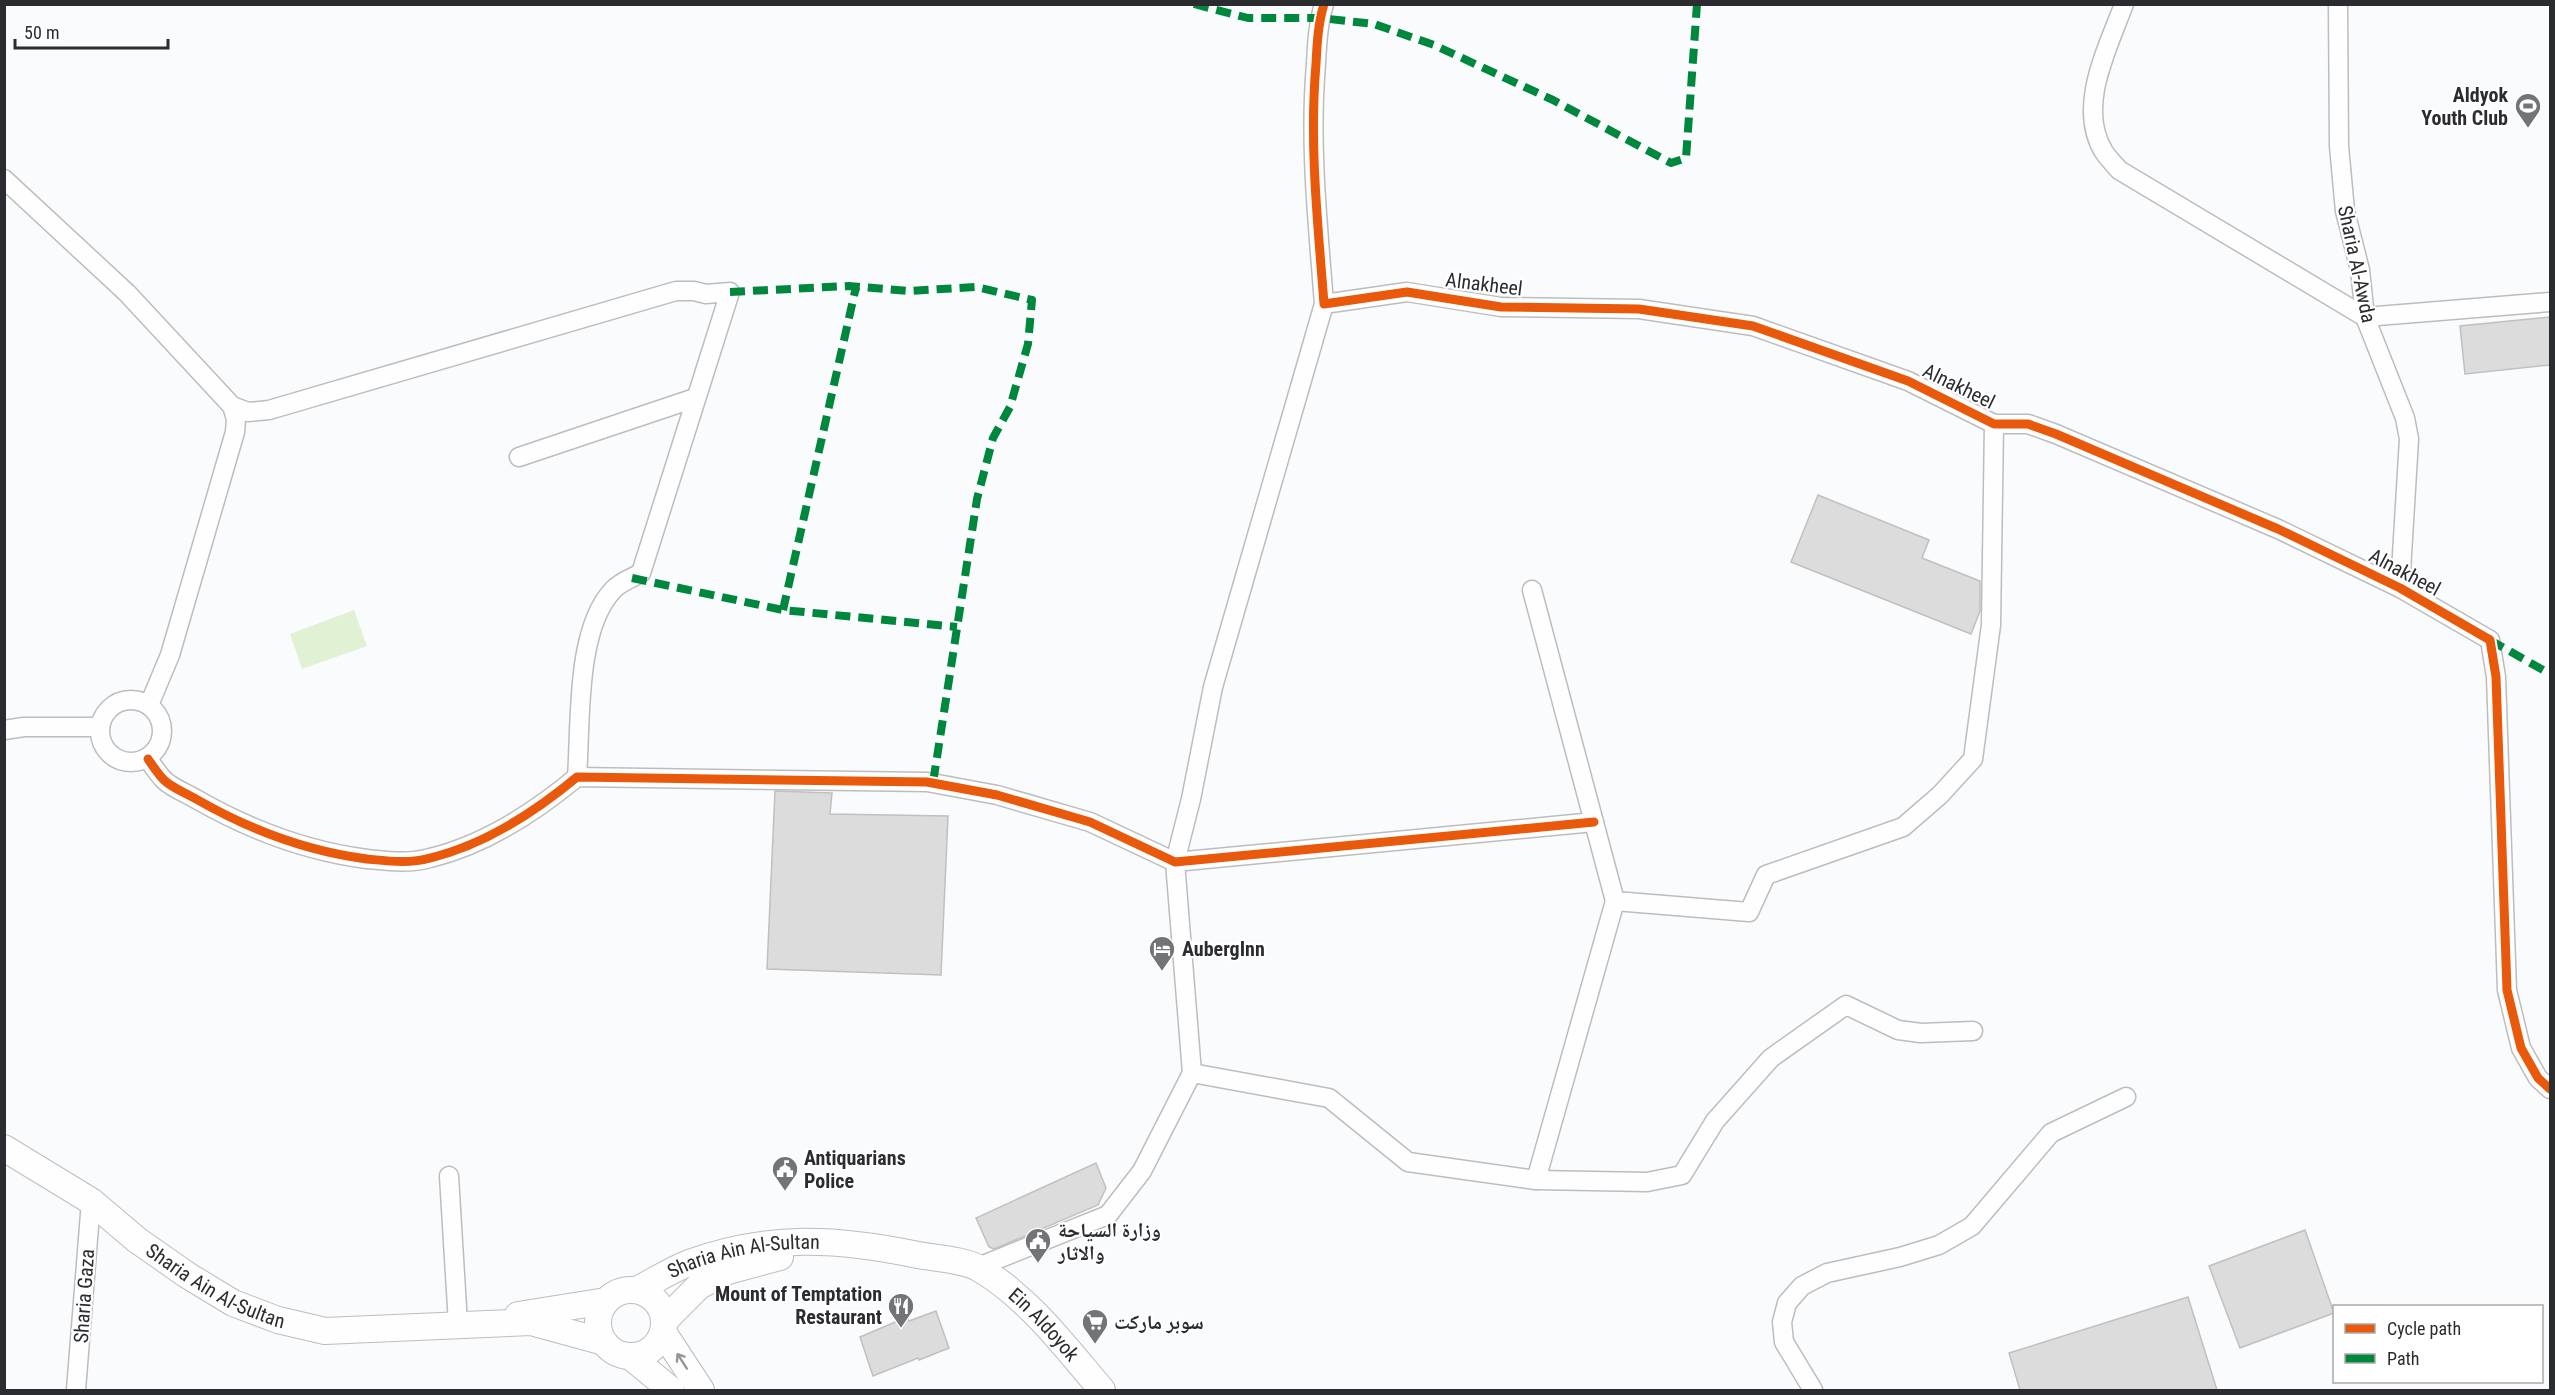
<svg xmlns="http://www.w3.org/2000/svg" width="2555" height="1395" viewBox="0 0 2555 1395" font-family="'Roboto Condensed','Noto Naskh Arabic',sans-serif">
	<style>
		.garden { fill: #e1f1d3 }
		.building { fill: #dcdcdc; stroke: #c1c0c0; stroke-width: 1.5 }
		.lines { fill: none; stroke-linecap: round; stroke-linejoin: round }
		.street-casing { stroke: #bcbdbf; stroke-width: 21 }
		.secondary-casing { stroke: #bcbdbf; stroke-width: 28 }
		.street { stroke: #fefeff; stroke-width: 18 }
		.secondary { stroke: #fefeff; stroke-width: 26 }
		.quiet { stroke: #00873e; stroke-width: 8; stroke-dasharray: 15 8; stroke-linecap: butt }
		.cycleway-casing { stroke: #fff; stroke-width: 13 }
		.cycleway { stroke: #e8590c; stroke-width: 9 }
		.oneway { stroke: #949597 }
		.labels { text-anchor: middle; stroke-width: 4.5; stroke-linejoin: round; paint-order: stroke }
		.poi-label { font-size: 20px; font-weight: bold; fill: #2a2c2f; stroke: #fff; text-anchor: start }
		.street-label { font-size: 20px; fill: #2a2c2f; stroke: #fff }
	</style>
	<rect width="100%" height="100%" fill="#fafbfd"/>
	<!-- garden -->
	<polygon class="garden" points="354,610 367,646 302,669 290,634"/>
	<!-- building -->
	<g class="building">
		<polygon points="2550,317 2550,365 2465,374 2460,326"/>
		<polygon points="1818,495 1929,540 1922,558 1980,581 1980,611 1971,634 1791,562"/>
		<polygon points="775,791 832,793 830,814 948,816 941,975 767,969"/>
		<polygon points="1096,1163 1106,1188 1098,1205 994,1249 989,1247 976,1218"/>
		<polygon points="2305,1230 2334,1313 2240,1348 2209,1266"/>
		<polygon points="2188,1297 2217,1390 2020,1390 2009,1353"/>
		<polygon points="936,1311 949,1348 919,1360 918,1358 873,1376 860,1337 907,1317 909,1321"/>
	</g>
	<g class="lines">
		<!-- street casing -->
		<g class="street-casing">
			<g id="street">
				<path d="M1324,4C1318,24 1317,44 1316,64C1309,145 1318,224 1324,304L1407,292L1501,307L1639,309L1753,326L1908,381L1994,424H2028L2056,434L2278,529L2400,588L2490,640L2496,677L2507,990L2521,1048L2538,1078L2550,1089"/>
				<path d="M2124,4C2108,48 2076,107 2104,152C2108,158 2114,164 2119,170L2365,317L2550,302"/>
				<polyline points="2338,4 2339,146 2345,211 2360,270 2365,317 2405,418 2409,439 2400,588"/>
				<polyline points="4,179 127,293 232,406 236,419 235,432 170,655 149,705"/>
				<path d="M232,406L248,412L269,410L676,291H694L706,294L730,292L641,573C632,578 620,582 613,590C575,630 581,724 577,777"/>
				<polyline points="519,457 695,398"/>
				<polyline points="1532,590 1615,901 1749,912 1766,875 1903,827 1940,795 1973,759 1991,625 1994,424"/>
				<circle cx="131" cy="731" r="31"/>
				<polyline points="4,730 24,727 100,727"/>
				<path d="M148,759C153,766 158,774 164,780C172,788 186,793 196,799C250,830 305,851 367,859C388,861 409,864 430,858C484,845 535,812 577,777L927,782L997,795L1090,822L1175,862L1594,822"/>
				<polyline points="1192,1073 1329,1098 1408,1162 1536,1180 1615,901"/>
				<polyline points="449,1176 458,1324"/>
				<polyline points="1536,1180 1647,1182 1682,1175 1715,1121 1771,1058 1846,1005 1898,1030 1921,1033 1973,1031"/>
				<polyline points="978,1267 1108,1215 1142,1171 1192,1073 1175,862 1191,799 1213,687 1324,304"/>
				<polyline points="76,1390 91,1201"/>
				<polyline points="1813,1390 1784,1342 1782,1322 1787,1303 1802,1286 1827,1273 1900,1257 1939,1245 1972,1226 2051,1133 2126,1097"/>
			</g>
		</g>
		<!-- secondary casing -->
		<g class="secondary-casing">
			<g id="secondary">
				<path id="s1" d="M4,1148L91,1201L137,1240L187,1275L233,1303L278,1320L325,1331L531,1322L604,1342"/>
				<path id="s2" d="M637,1290C654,1281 671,1270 689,1263C769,1234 837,1238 918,1255C935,1258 966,1260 980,1269C1029,1298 1066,1348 1102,1390"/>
				<circle cx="631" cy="1323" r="33"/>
				<polyline points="518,1315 606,1301"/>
				<polyline points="664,1321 699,1286 728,1271 780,1257"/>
				<polyline points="663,1332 701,1390"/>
				<polyline points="630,1356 671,1390"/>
			</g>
		</g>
		<!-- street -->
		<use href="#street" class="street"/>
		<!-- secondary -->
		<use href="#secondary" class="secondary"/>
		<!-- quiet -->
		<g class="quiet">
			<polyline points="1194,4 1248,18 1320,18 1374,24 1434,45 1553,100 1671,163 1686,158 1697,4"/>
			<polyline points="730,292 849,286 909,291 976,287 1032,300 1028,344 1010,407 993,438 977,499 933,783"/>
			<polyline points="632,578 783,610 957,627"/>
			<polyline points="783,610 856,287"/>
			<polyline points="2490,640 2550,674"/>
		</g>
		<!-- cycleway casing -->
		<g class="cycleway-casing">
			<g id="cycleway">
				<path d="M1324,4C1318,24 1317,44 1316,64C1309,145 1318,224 1324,304L1407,292L1501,307L1639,309L1753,326L1908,381L1994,424H2028L2056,434L2278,529L2400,588L2490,640L2496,677L2507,990L2521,1048L2538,1078L2550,1089"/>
				<path d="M148,759C153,766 158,774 164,780C172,788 186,793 196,799C250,830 305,851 367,859C388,861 409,864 430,858C484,845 535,812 577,777L927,782L997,795L1090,822L1175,862L1594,822"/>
			</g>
		</g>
		<!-- cycleway -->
		<use href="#cycleway" class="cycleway"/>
	</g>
	<!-- one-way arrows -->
	<defs><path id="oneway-shaft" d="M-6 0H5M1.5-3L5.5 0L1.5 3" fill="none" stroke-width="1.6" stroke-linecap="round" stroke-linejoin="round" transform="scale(1.5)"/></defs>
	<use class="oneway" href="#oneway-shaft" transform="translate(682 1361) rotate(-123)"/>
	<!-- icons -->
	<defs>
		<g id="stadium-pin" transform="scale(1.35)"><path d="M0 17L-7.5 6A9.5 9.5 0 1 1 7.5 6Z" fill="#737477" stroke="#fff"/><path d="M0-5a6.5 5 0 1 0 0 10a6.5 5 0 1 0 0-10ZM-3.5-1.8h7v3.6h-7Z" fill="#fff"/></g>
		<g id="hotel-pin" transform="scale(1.35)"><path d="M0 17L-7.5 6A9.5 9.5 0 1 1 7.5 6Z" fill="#737477" stroke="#fff"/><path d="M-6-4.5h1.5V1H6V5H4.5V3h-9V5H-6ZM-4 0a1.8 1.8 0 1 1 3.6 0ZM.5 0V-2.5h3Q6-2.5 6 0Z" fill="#fff"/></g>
		<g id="civic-pin" transform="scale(1.35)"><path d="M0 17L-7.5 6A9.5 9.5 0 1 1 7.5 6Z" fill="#737477" stroke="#fff"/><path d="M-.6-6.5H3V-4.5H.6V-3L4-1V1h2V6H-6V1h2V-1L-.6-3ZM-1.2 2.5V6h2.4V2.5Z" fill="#fff"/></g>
		<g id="restaurant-pin" transform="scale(1.35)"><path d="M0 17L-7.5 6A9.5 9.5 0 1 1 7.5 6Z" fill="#737477" stroke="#fff"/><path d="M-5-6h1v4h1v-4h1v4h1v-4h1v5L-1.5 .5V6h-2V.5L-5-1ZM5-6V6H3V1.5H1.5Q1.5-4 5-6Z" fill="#fff"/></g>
		<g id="supermarket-pin" transform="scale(1.35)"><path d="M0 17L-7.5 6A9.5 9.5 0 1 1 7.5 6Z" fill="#737477" stroke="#fff"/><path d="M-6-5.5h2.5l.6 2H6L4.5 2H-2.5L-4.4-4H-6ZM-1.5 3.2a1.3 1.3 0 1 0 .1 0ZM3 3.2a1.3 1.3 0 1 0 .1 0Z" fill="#fff"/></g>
	</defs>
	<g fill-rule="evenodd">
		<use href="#stadium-pin" x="2528" y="106"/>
		<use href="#hotel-pin" x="1162" y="949"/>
		<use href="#civic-pin" x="785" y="1169"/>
		<use href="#civic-pin" x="1038" y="1241"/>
		<use href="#restaurant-pin" x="901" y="1306"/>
		<use href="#supermarket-pin" x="1095" y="1322"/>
	</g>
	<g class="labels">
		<!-- poi labels -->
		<g class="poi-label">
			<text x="2508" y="102" text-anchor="end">Aldyok<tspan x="2508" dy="23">Youth Club</tspan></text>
			<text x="1182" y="956">AubergInn</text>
			<text x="804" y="1165">Antiquarians<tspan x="804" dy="23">Police</tspan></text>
			<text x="1058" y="1237">وزارة السياحة<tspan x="1058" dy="23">والاثار</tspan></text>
			<text x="882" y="1301" text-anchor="end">Mount of Temptation<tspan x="882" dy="23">Restaurant</tspan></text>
			<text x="1114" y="1329">سوبر ماركت</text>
		</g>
		<!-- street labels -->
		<g class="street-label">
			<text transform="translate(2357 264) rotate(78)" y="7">Sharia Al-Awda</text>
			<text transform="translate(1484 284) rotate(7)" y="7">Alnakheel</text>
			<text transform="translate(1959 386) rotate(26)" y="7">Alnakheel</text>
			<text transform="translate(2405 572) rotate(28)" y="7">Alnakheel</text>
			<text dy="7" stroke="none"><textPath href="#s2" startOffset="114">Sharia Ain Al-Sultan</textPath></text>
			<text dy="7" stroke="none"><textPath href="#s1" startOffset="254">Sharia Ain Al-Sultan</textPath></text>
			<text transform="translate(84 1296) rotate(-86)" y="7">Sharia Gaza</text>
			<text dy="7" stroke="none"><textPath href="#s2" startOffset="440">Ein Aldoyok</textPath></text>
		</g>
	</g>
	<!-- border -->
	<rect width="2555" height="1395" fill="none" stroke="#2a2c2f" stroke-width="12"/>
	<!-- legend -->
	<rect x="2333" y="1305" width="210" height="78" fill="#ffffff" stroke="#aaabac" stroke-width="1.5"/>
	<rect x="2345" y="1324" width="30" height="9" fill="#e8590c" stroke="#aaabac" stroke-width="1.5"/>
	<text x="2387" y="1335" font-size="18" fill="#2a2c2f">Cycle path</text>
	<rect x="2345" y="1354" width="30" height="9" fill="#00873e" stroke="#aaabac" stroke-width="1.5"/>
	<text x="2387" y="1365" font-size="18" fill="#2a2c2f">Path</text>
	<!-- scale -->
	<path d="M15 39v9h153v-9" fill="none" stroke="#2a2c2f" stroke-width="3"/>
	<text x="24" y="39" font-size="18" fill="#2a2c2f" stroke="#ffffff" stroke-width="4.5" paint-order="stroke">50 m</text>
</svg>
